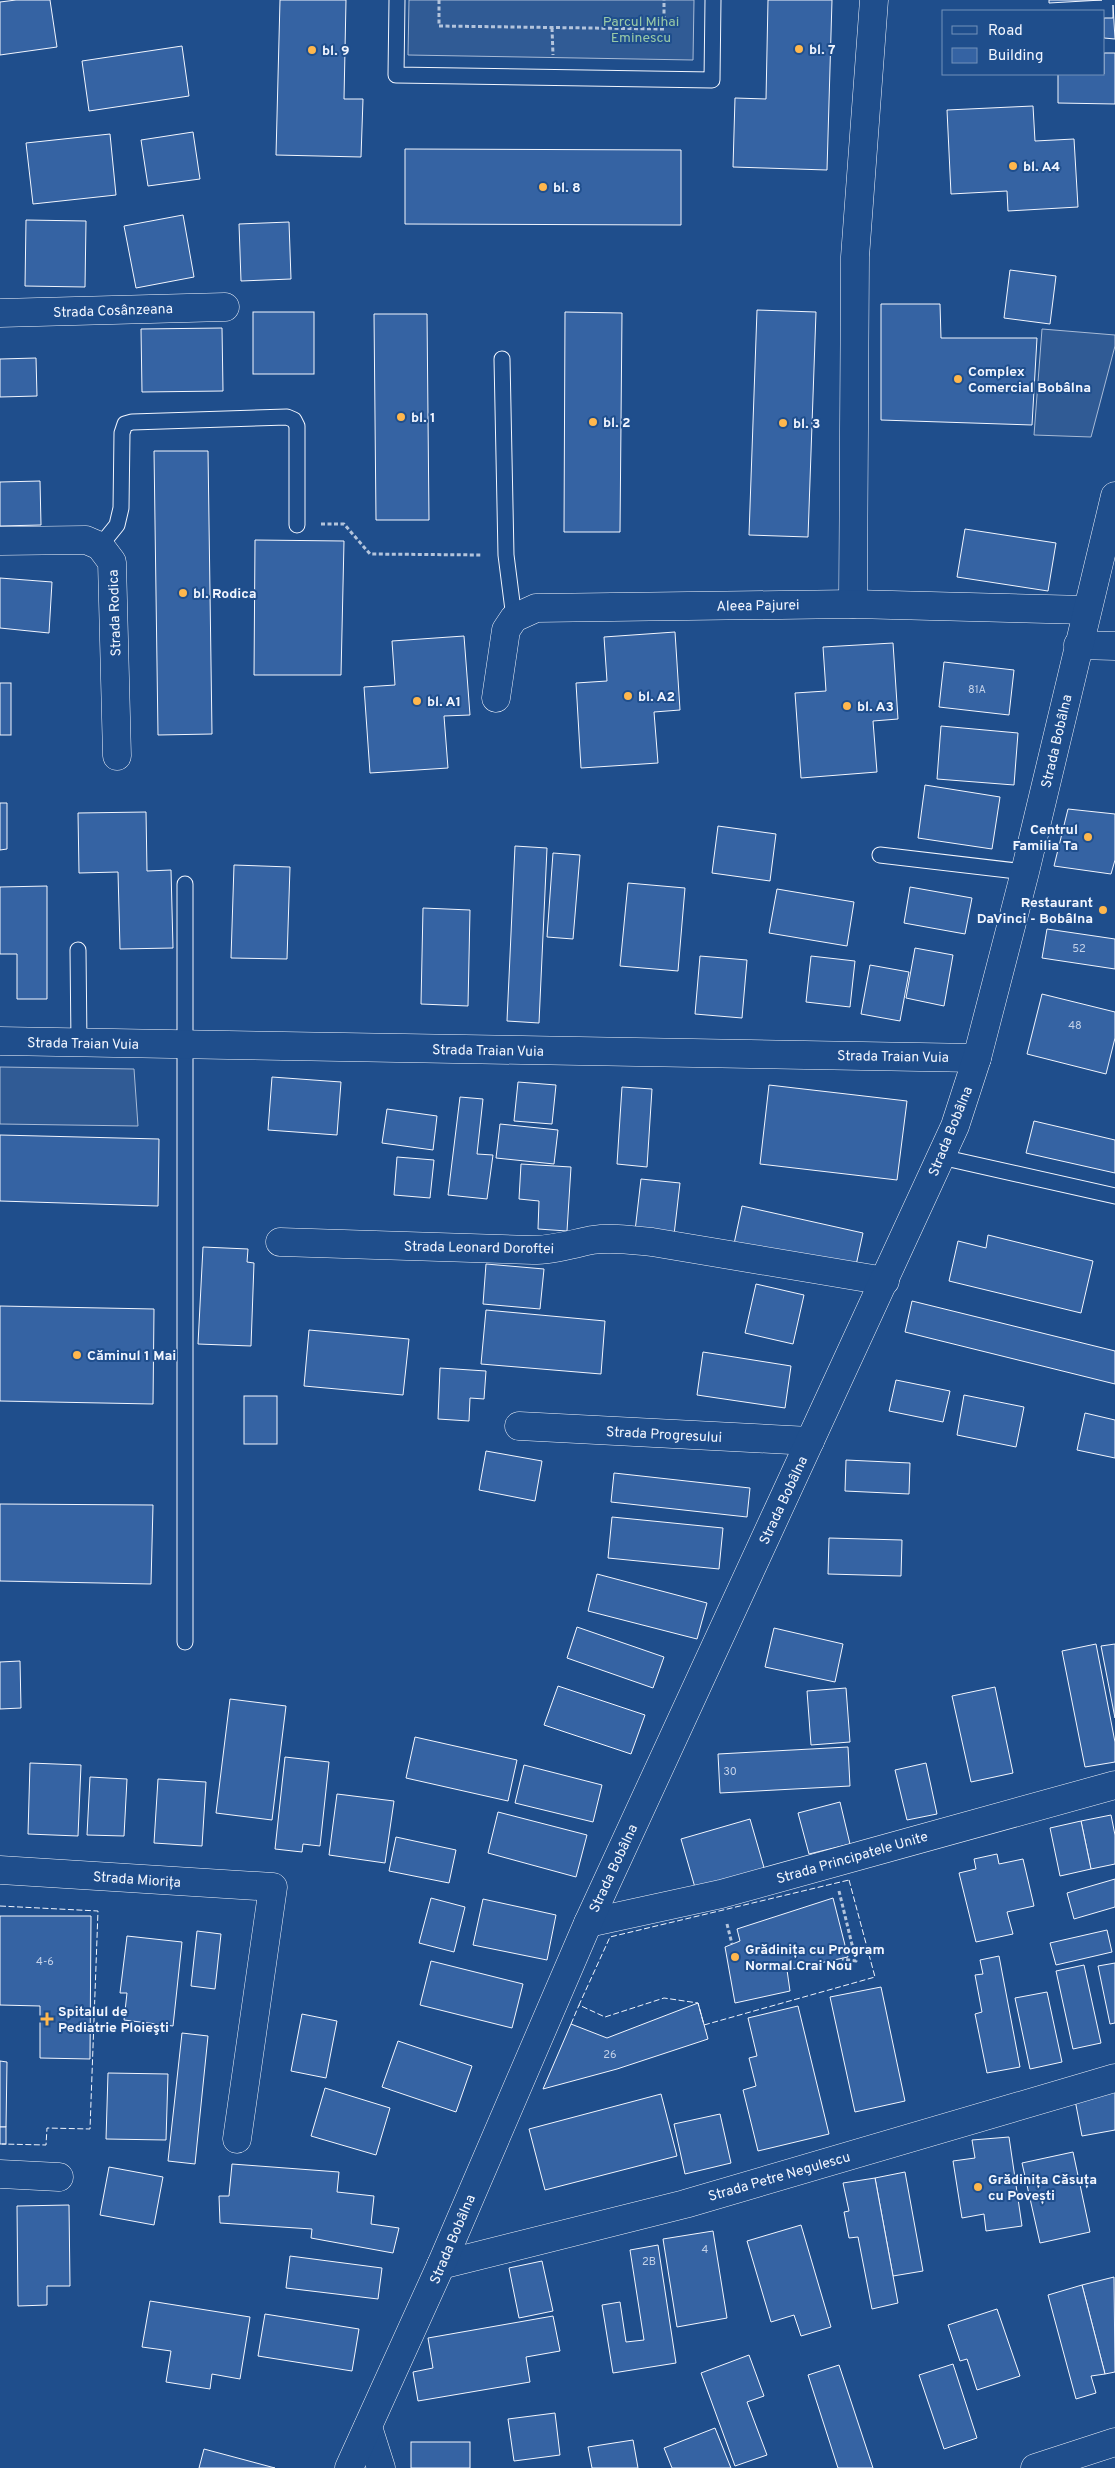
<svg xmlns="http://www.w3.org/2000/svg" width="1115" height="2468" viewBox="0 0 1115 2468" font-family="Overpass,sans-serif">
	<style>
		.built { fill: #305b95; stroke: #a8bbd7 }
		.building { fill: #3563a3; stroke: #f2f6ff }
		.lines { fill: none; stroke-linecap: round; stroke-linejoin: round }
		.lane-casing { stroke: #f2f6ff; stroke-width: 17 }
		.street-casing { stroke: #f2f6ff; stroke-width: 29 }
		.secondary-casing { stroke: #f2f6ff; stroke-width: 29 }
		.path { stroke: #b3c4dc; stroke-width: 3; stroke-dasharray: 4 2.5; stroke-linecap: butt }
		.lane { stroke: #1f4e8c; stroke-width: 15 }
		.street { stroke: #1f4e8c; stroke-width: 28 }
		.secondary { stroke: #1f4e8c; stroke-width: 28 }
		.fence { stroke: #f2f6ff; stroke-width: 1; stroke-dasharray: 6 2.5; stroke-linecap: butt }
		.poi-dot { fill: #ffb74d; stroke: #1f4e8c; stroke-width: 2 }
		.labels { text-anchor: middle; stroke-width: 4; stroke-linejoin: round; paint-order: stroke }
		.number-label { font-size: 11px; fill: #c3d1e8 }
		.park-label { font-size: 14px; fill: #97c8a6; stroke: #1f4e8c }
		.poi-label { font-size: 14px; font-weight: bold; fill: #f2f6ff; stroke: #1f4e8c; text-anchor: start }
		.street-label { font-size: 14px; fill: #f2f6ff; stroke: #1f4e8c }
	</style>
	<rect width="100%" height="100%" fill="#1f4e8c"/>
	<!-- built -->
	<g class="built">
		<polygon points="409,0 694,0 693,60 408,55"/>
		<polygon points="1042,329 1115,335 1115,346 1091,437 1034,435"/>
		<polygon points="0,1067 134,1069 138,1126 0,1124"/>
	</g>
	<!-- building -->
	<g class="building">
		<polygon points="16,0 50,0 57,47 0,55 0,2"/>
		<polygon points="280,0 346,0 344,99 363,99 361,157 276,155"/>
		<polygon points="768,0 832,0 827,170 733,167 735,98 766,99"/>
		<polygon points="1049,0 1102,0 1049,3"/>
		<polygon points="1113,5 1115,39 1104,38 1104,18 1113,18"/>
		<polygon points="182,46 189,96 89,111 82,61"/>
		<polygon points="1104,53 1115,53 1115,104 1058,103 1058,74 1104,74"/>
		<polygon points="1033,106 1035,141 1074,139 1078,207 1008,211 1007,191 951,194 947,110"/>
		<polygon points="193,132 200,179 148,186 141,140"/>
		<polygon points="110,134 116,195 33,204 26,143"/>
		<polygon points="405,149 681,150 681,225 405,224"/>
		<polygon points="183,215 194,277 136,288 124,226"/>
		<polygon points="26,220 86,221 85,287 25,286"/>
		<polygon points="289,222 291,279 241,281 239,224"/>
		<polygon points="1010,270 1056,276 1050,324 1004,318"/>
		<polygon points="881,304 940,304 941,338 1037,338 1032,425 881,420"/>
		<polygon points="757,310 816,312 808,537 749,535"/>
		<rect x="253" y="312" width="61" height="62"/>
		<polygon points="565,312 622,313 620,532 564,532"/>
		<polygon points="374,314 427,314 429,520 376,520"/>
		<polygon points="222,328 223,391 142,392 141,329"/>
		<polygon points="36,358 37,396 0,397 0,359"/>
		<polygon points="154,451 208,451 212,734 158,735"/>
		<polygon points="40,481 41,525 0,526 0,482"/>
		<polygon points="965,529 1056,543 1048,591 957,577"/>
		<polygon points="255,540 344,541 341,675 254,675"/>
		<polygon points="0,578 52,582 49,633 0,628"/>
		<polygon points="675,632 680,710 654,712 658,763 581,768 576,683 607,681 604,637"/>
		<polygon points="464,636 470,715 444,716 448,768 370,773 364,687 395,685 392,641"/>
		<polygon points="893,643 898,719 873,721 877,772 801,778 795,693 826,691 823,647"/>
		<polygon points="944,662 1014,670 1009,715 939,707"/>
		<rect x="0" y="683" width="11" height="52"/>
		<polygon points="941,726 1018,733 1014,785 937,779"/>
		<polygon points="925,785 1000,797 992,849 918,838"/>
		<polygon points="0,803 7,803 7,849 0,850"/>
		<polygon points="1068,809 1115,814 1115,860 1111,874 1054,866"/>
		<polygon points="146,812 147,871 171,870 173,948 120,949 118,872 79,873 78,813"/>
		<polygon points="718,826 776,834 770,881 712,873"/>
		<polygon points="515,846 547,848 539,1023 507,1021"/>
		<polygon points="553,853 580,855 573,939 547,937"/>
		<polygon points="234,865 290,867 287,959 231,958"/>
		<polygon points="628,883 685,888 678,971 620,966"/>
		<polygon points="47,886 47,999 17,999 17,954 0,954 0,887"/>
		<polygon points="910,887 972,898 965,934 904,923"/>
		<polygon points="777,889 854,902 847,946 769,933"/>
		<polygon points="423,908 470,910 468,1006 421,1004"/>
		<polygon points="1047,929 1115,939 1115,969 1042,958"/>
		<polygon points="915,948 953,955 944,1006 906,998"/>
		<polygon points="700,956 747,960 742,1018 695,1014"/>
		<polygon points="811,956 855,961 850,1007 806,1002"/>
		<polygon points="870,965 909,972 900,1021 861,1014"/>
		<polygon points="1042,994 1115,1012 1115,1038 1106,1074 1027,1054"/>
		<polygon points="272,1077 341,1082 337,1135 268,1130"/>
		<polygon points="518,1082 556,1085 552,1124 514,1121"/>
		<polygon points="769,1085 907,1101 897,1180 760,1164"/>
		<polygon points="622,1087 652,1089 647,1167 617,1164"/>
		<polygon points="460,1097 483,1099 477,1154 493,1155 487,1199 448,1195"/>
		<polygon points="387,1109 437,1116 433,1150 382,1143"/>
		<polygon points="1034,1121 1115,1140 1115,1173 1026,1153"/>
		<polygon points="500,1124 558,1130 554,1164 496,1158"/>
		<polygon points="0,1135 159,1139 158,1206 0,1201"/>
		<polygon points="397,1157 434,1160 430,1198 394,1195"/>
		<polygon points="521,1164 571,1167 567,1231 538,1229 539,1201 519,1199"/>
		<polygon points="641,1179 680,1183 674,1235 635,1231"/>
		<polygon points="742,1206 863,1233 855,1270 734,1244"/>
		<polygon points="988,1235 1093,1261 1081,1313 949,1281 958,1241 986,1248"/>
		<polygon points="203,1247 248,1249 247,1262 254,1263 251,1346 198,1344"/>
		<polygon points="486,1264 544,1269 540,1309 483,1304"/>
		<polygon points="756,1284 804,1295 793,1344 745,1333"/>
		<polygon points="912,1301 1115,1351 1115,1384 905,1332"/>
		<polygon points="0,1306 154,1309 153,1404 0,1401"/>
		<polygon points="486,1310 605,1321 601,1374 481,1364"/>
		<polygon points="309,1330 409,1339 403,1395 304,1386"/>
		<polygon points="703,1352 791,1366 785,1408 697,1395"/>
		<polygon points="440,1368 486,1371 484,1399 470,1398 469,1421 438,1419"/>
		<polygon points="896,1380 950,1391 943,1422 889,1411"/>
		<polygon points="964,1395 1024,1407 1016,1447 957,1435"/>
		<rect x="244" y="1396" width="33" height="48"/>
		<polygon points="1085,1413 1115,1420 1115,1458 1077,1450"/>
		<polygon points="486,1451 542,1461 535,1501 479,1490"/>
		<polygon points="846,1460 910,1463 909,1494 845,1491"/>
		<polygon points="614,1473 750,1488 747,1517 611,1502"/>
		<polygon points="0,1504 153,1505 151,1584 0,1581"/>
		<polygon points="612,1517 723,1528 719,1569 608,1558"/>
		<polygon points="829,1538 902,1540 901,1576 828,1574"/>
		<polygon points="597,1574 707,1603 697,1639 588,1611"/>
		<polygon points="577,1627 664,1657 653,1688 567,1658"/>
		<polygon points="774,1628 843,1644 835,1682 765,1667"/>
		<polygon points="1096,1644 1115,1742 1115,1762 1085,1767 1062,1651"/>
		<polygon points="1115,1644 1115,1718 1101,1646"/>
		<polygon points="20,1661 21,1708 0,1709 0,1662"/>
		<polygon points="558,1686 645,1715 631,1754 544,1725"/>
		<polygon points="995,1687 1013,1773 971,1782 952,1696"/>
		<polygon points="846,1688 850,1742 811,1745 807,1691"/>
		<polygon points="230,1699 286,1706 272,1820 216,1813"/>
		<polygon points="415,1737 517,1760 508,1801 406,1778"/>
		<polygon points="848,1747 850,1786 720,1793 718,1754"/>
		<polygon points="285,1757 329,1762 320,1846 303,1844 302,1852 275,1849"/>
		<polygon points="30,1763 81,1765 78,1836 28,1834"/>
		<polygon points="926,1763 937,1814 907,1820 895,1770"/>
		<polygon points="524,1765 602,1785 593,1822 515,1803"/>
		<polygon points="90,1777 127,1779 124,1836 87,1835"/>
		<polygon points="158,1779 206,1782 202,1846 154,1843"/>
		<polygon points="337,1794 394,1801 385,1863 329,1855"/>
		<polygon points="840,1802 850,1844 809,1854 798,1813"/>
		<polygon points="498,1812 587,1835 576,1877 488,1853"/>
		<polygon points="1111,1815 1115,1835 1115,1864 1091,1869 1081,1821"/>
		<polygon points="750,1819 765,1871 696,1891 681,1839"/>
		<polygon points="1081,1821 1091,1869 1060,1876 1050,1828"/>
		<polygon points="396,1837 456,1850 449,1883 389,1871"/>
		<polygon points="997,1854 999,1864 1023,1859 1034,1906 1007,1912 1013,1934 976,1942 959,1873 976,1869 974,1859"/>
		<polygon points="1115,1879 1115,1907 1074,1919 1067,1893"/>
		<polygon points="431,1898 465,1907 454,1952 419,1943"/>
		<polygon points="833,1898 848,1957 787,1970 790,1991 735,2003 725,1947 740,1941 737,1929"/>
		<polygon points="483,1899 556,1915 547,1960 473,1945"/>
		<polygon points="0,1916 91,1916 90,2059 40,2058 40,2006 0,2005"/>
		<polygon points="1107,1930 1112,1952 1056,1965 1050,1943"/>
		<polygon points="197,1931 221,1934 215,1989 191,1986"/>
		<polygon points="127,1936 182,1942 173,2026 124,2020 127,1993 120,1993"/>
		<polygon points="999,1956 1020,2067 987,2073 975,2014 982,2012 975,1975 983,1974 980,1960"/>
		<polygon points="431,1961 523,1984 512,2028 420,2005"/>
		<polygon points="1115,1963 1115,2023 1110,2024 1098,1966"/>
		<polygon points="1084,1965 1101,2043 1073,2049 1056,1971"/>
		<polygon points="881,1987 905,2101 855,2112 830,1997"/>
		<polygon points="1047,1992 1062,2062 1030,2069 1015,1998"/>
		<polygon points="698,2003 708,2039 617,2069 543,2089 571,2024 607,2038"/>
		<polygon points="798,2006 829,2134 758,2151 743,2090 756,2086 749,2058 757,2056 748,2018"/>
		<polygon points="302,2014 337,2021 326,2078 291,2071"/>
		<polygon points="182,2033 208,2036 195,2164 168,2161"/>
		<polygon points="398,2041 472,2066 456,2112 382,2087"/>
		<polygon points="0,2061 7,2062 6,2127 0,2127"/>
		<polygon points="108,2073 168,2074 166,2140 106,2139"/>
		<polygon points="325,2088 390,2108 376,2155 311,2136"/>
		<polygon points="1115,2092 1115,2130 1082,2136 1075,2100"/>
		<polygon points="661,2094 677,2156 545,2190 529,2129"/>
		<polygon points="720,2114 731,2163 685,2174 674,2124"/>
		<rect x="0" y="2127" width="6" height="17"/>
		<polygon points="1009,2137 1022,2226 986,2231 984,2214 962,2218 953,2161 975,2158 972,2140"/>
		<polygon points="1073,2152 1090,2232 1040,2243 1022,2163"/>
		<polygon points="232,2164 339,2172 337,2192 374,2196 371,2224 399,2228 393,2253 311,2238 312,2229 220,2223 219,2196 229,2196"/>
		<polygon points="109,2167 163,2177 154,2225 100,2215"/>
		<polygon points="905,2172 923,2271 893,2276 875,2178"/>
		<polygon points="875,2178 898,2303 872,2309 858,2237 849,2238 844,2212 849,2211 843,2183"/>
		<polygon points="69,2205 70,2286 47,2286 47,2305 18,2306 17,2206"/>
		<polygon points="801,2225 831,2327 801,2336 794,2315 771,2322 747,2241"/>
		<polygon points="713,2231 727,2318 677,2327 663,2239"/>
		<polygon points="658,2245 676,2363 613,2373 602,2305 620,2302 626,2342 644,2340 630,2250"/>
		<polygon points="290,2256 382,2268 378,2299 286,2288"/>
		<polygon points="542,2261 553,2311 519,2318 509,2268"/>
		<polygon points="1114,2277 1115,2372 1105,2374 1082,2285"/>
		<polygon points="1082,2285 1105,2374 1091,2376 1096,2393 1076,2399 1048,2295"/>
		<polygon points="150,2301 250,2317 240,2379 212,2374 210,2389 166,2382 171,2351 142,2347"/>
		<polygon points="997,2309 1020,2376 977,2390 967,2359 960,2361 948,2325"/>
		<polygon points="265,2314 359,2329 352,2371 258,2356"/>
		<polygon points="553,2316 560,2351 526,2357 530,2382 418,2401 413,2372 433,2368 428,2338"/>
		<polygon points="749,2355 764,2396 747,2402 767,2455 735,2466 701,2373"/>
		<polygon points="953,2364 977,2438 944,2449 919,2375"/>
		<polygon points="839,2365 873,2468 838,2468 808,2375"/>
		<polygon points="555,2413 560,2455 514,2461 508,2419"/>
		<polygon points="715,2428 731,2468 672,2468 664,2448"/>
		<polygon points="633,2440 638,2468 592,2468 588,2447"/>
		<rect x="411" y="2442" width="59" height="26"/>
		<polygon points="204,2449 275,2468 199,2468"/>
	</g>
	<g class="lines">
		<!-- lane casing -->
		<g class="lane-casing">
			<g id="lane">
				<polyline points="397,0 396,75 712,80 713,0"/>
				<polyline points="502,359 506,555 514,618"/>
				<polyline points="100,546 117,525 121,508 122,433 125,424 132,422 287,417 294,420 297,426 297,525"/>
				<polyline points="880,855 1025,872"/>
				<polyline points="78,950 79,1043"/>
				<polyline points="941,1157 1115,1196"/>
				<polyline points="185,1642 185,884"/>
			</g>
		</g>
		<!-- street casing -->
		<g class="street-casing">
			<g id="street">
				<polyline points="0,313 225,307"/>
				<polyline points="0,541 86,540 100,546 112,562 117,756"/>
				<polyline points="853,604 855,257 874,0"/>
				<polyline points="1078,645 1115,646"/>
				<polyline points="496,698 506,630 514,618 536,608 853,604 1087,610"/>
				<polyline points="0,1041 977,1058"/>
				<path d="M280,1242L533,1250C554,1250 572,1244 592,1240C612,1237 632,1240 652,1242L885,1281"/>
				<polyline points="519,1426 810,1441"/>
				<polyline points="0,1870 273,1887 237,2139"/>
				<polyline points="588,1923 721,1894 1115,1785"/>
				<polyline points="0,2174 59,2177"/>
				<polyline points="441,2265 685,2204 1115,2078"/>
				<polyline points="368,2427 381,2468"/>
			</g>
		</g>
		<!-- secondary casing -->
		<g class="secondary-casing">
			<g id="secondary">
				<polyline points="349,2468 441,2265 588,1923 955,1126 977,1058 1025,872 1115,496"/>
				<polyline points="1035,2468 1115,2442"/>
			</g>
		</g>
		<!-- path -->
		<g class="path">
			<polyline points="439,0 439,26 664,29 664,0"/>
			<polyline points="552,28 553,55"/>
			<polyline points="321,524 344,524 370,554 482,555"/>
			<polyline points="839,1891 856,1961 842,1959"/>
			<polyline points="727,1924 732,1944"/>
		</g>
		<!-- lane -->
		<use href="#lane" class="lane"/>
		<!-- street -->
		<use href="#street" class="street"/>
		<!-- secondary -->
		<use href="#secondary" class="secondary"/>
		<!-- fence -->
		<g class="fence">
			<polygon points="849,1880 875,1977 704,2025 698,2003 664,1998 605,2017 579,2005 610,1937"/>
			<polyline points="0,1906 98,1911 90,2129 47,2128 46,2145 2,2144"/>
			<polyline points="571,2024 579,2005"/>
		</g>
	</g>
	<!-- markers -->
	<g class="poi-dot">
		<circle cx="799" cy="49" r="5"/>
		<circle cx="312" cy="50" r="5"/>
		<circle cx="1013" cy="166" r="5"/>
		<circle cx="543" cy="187" r="5"/>
		<circle cx="958" cy="379" r="5"/>
		<circle cx="401" cy="417" r="5"/>
		<circle cx="593" cy="422" r="5"/>
		<circle cx="783" cy="423" r="5"/>
		<circle cx="183" cy="593" r="5"/>
		<circle cx="628" cy="696" r="5"/>
		<circle cx="417" cy="701" r="5"/>
		<circle cx="847" cy="706" r="5"/>
		<circle cx="1088" cy="837" r="5"/>
		<circle cx="1103" cy="910" r="5"/>
		<circle cx="77" cy="1355" r="5"/>
		<circle cx="735" cy="1957" r="5"/>
		<path d="M44.5 2011.5h5v5h5v5h-5v5h-5v-5h-5v-5h5z"/>
		<circle cx="978" cy="2187" r="5"/>
	</g>
	<g class="labels">
		<!-- number labels -->
		<g class="number-label">
			<text x="977" y="693">81A</text>
			<text x="1079" y="952">52</text>
			<text x="1075" y="1029">48</text>
			<text x="730" y="1775">30</text>
			<text x="45" y="1965">4-6</text>
			<text x="610" y="2058">26</text>
			<text x="705" y="2253">4</text>
			<text x="649" y="2265">2B</text>
		</g>
		<!-- park labels -->
		<g class="park-label">
			<text x="641" y="26">Parcul Mihai<tspan x="641" dy="16">Eminescu</tspan></text>
		</g>
		<!-- poi labels -->
		<g class="poi-label">
			<text x="809" y="54">bl. 7</text>
			<text x="322" y="55">bl. 9</text>
			<text x="1023" y="171">bl. A4</text>
			<text x="553" y="192">bl. 8</text>
			<text x="968" y="376">Complex<tspan x="968" dy="16">Comercial Bobâlna</tspan></text>
			<text x="411" y="422">bl. 1</text>
			<text x="603" y="427">bl. 2</text>
			<text x="793" y="428">bl. 3</text>
			<text x="193" y="598">bl. Rodica</text>
			<text x="638" y="701">bl. A2</text>
			<text x="427" y="706">bl. A1</text>
			<text x="857" y="711">bl. A3</text>
			<text x="1078" y="834" text-anchor="end">Centrul<tspan x="1078" dy="16">Familia Ta</tspan></text>
			<text x="1093" y="907" text-anchor="end">Restaurant<tspan x="1093" dy="16">DaVinci - Bobâlna</tspan></text>
			<text x="87" y="1360">Căminul 1 Mai</text>
			<text x="745" y="1954">Grădinița cu Program<tspan x="745" dy="16">Normal Crai Nou</tspan></text>
			<text x="58" y="2016">Spitalul de<tspan x="58" dy="16">Pediatrie Ploieşti</tspan></text>
			<text x="988" y="2184">Grădinița Căsuța<tspan x="988" dy="16">cu Povești</tspan></text>
		</g>
		<!-- street labels -->
		<g class="street-label">
			<text transform="translate(113 310) rotate(-2)" y="5">Strada Cosânzeana</text>
			<text transform="translate(758 605) rotate(-1)" y="5">Aleea Pajurei</text>
			<text transform="translate(114 613) rotate(-92)" y="5">Strada Rodica</text>
			<text transform="translate(1056 741) rotate(-77)" y="5">Strada Bobâlna</text>
			<text transform="translate(83 1043) rotate(1)" y="5">Strada Traian Vuia</text>
			<text transform="translate(488 1050) rotate(1)" y="5">Strada Traian Vuia</text>
			<text transform="translate(893 1056) rotate(1)" y="5">Strada Traian Vuia</text>
			<text transform="translate(950 1131) rotate(-68)" y="5">Strada Bobâlna</text>
			<text transform="translate(479 1247) rotate(1)" y="5">Strada Leonard Doroftei</text>
			<text transform="translate(664 1434) rotate(3)" y="5">Strada Progresului</text>
			<text transform="translate(783 1500) rotate(-65)" y="5">Strada Bobâlna</text>
			<text transform="translate(852 1857) rotate(-16)" y="5">Strada Principatele Unite</text>
			<text transform="translate(613 1868) rotate(-65)" y="5">Strada Bobâlna</text>
			<text transform="translate(137 1879) rotate(4)" y="5">Strada Miorița</text>
			<text transform="translate(779 2176) rotate(-16)" y="5">Strada Petre Negulescu</text>
			<text transform="translate(452 2239) rotate(-67)" y="5">Strada Bobâlna</text>
		</g>
	</g>
	<!-- legend -->
	<rect x="942" y="10" width="162" height="65" fill="#1f4e8c" stroke="#7391ba"/>
	<rect x="952" y="26" width="25" height="8" fill="#1f4e8c" stroke="#7391ba"/>
	<text x="988" y="35" font-size="15" fill="#f2f6ff">Road</text>
	<rect x="952" y="48" width="25" height="15" fill="#3563a3" stroke="#7391ba"/>
	<text x="988" y="60" font-size="15" fill="#f2f6ff">Building</text>
</svg>
